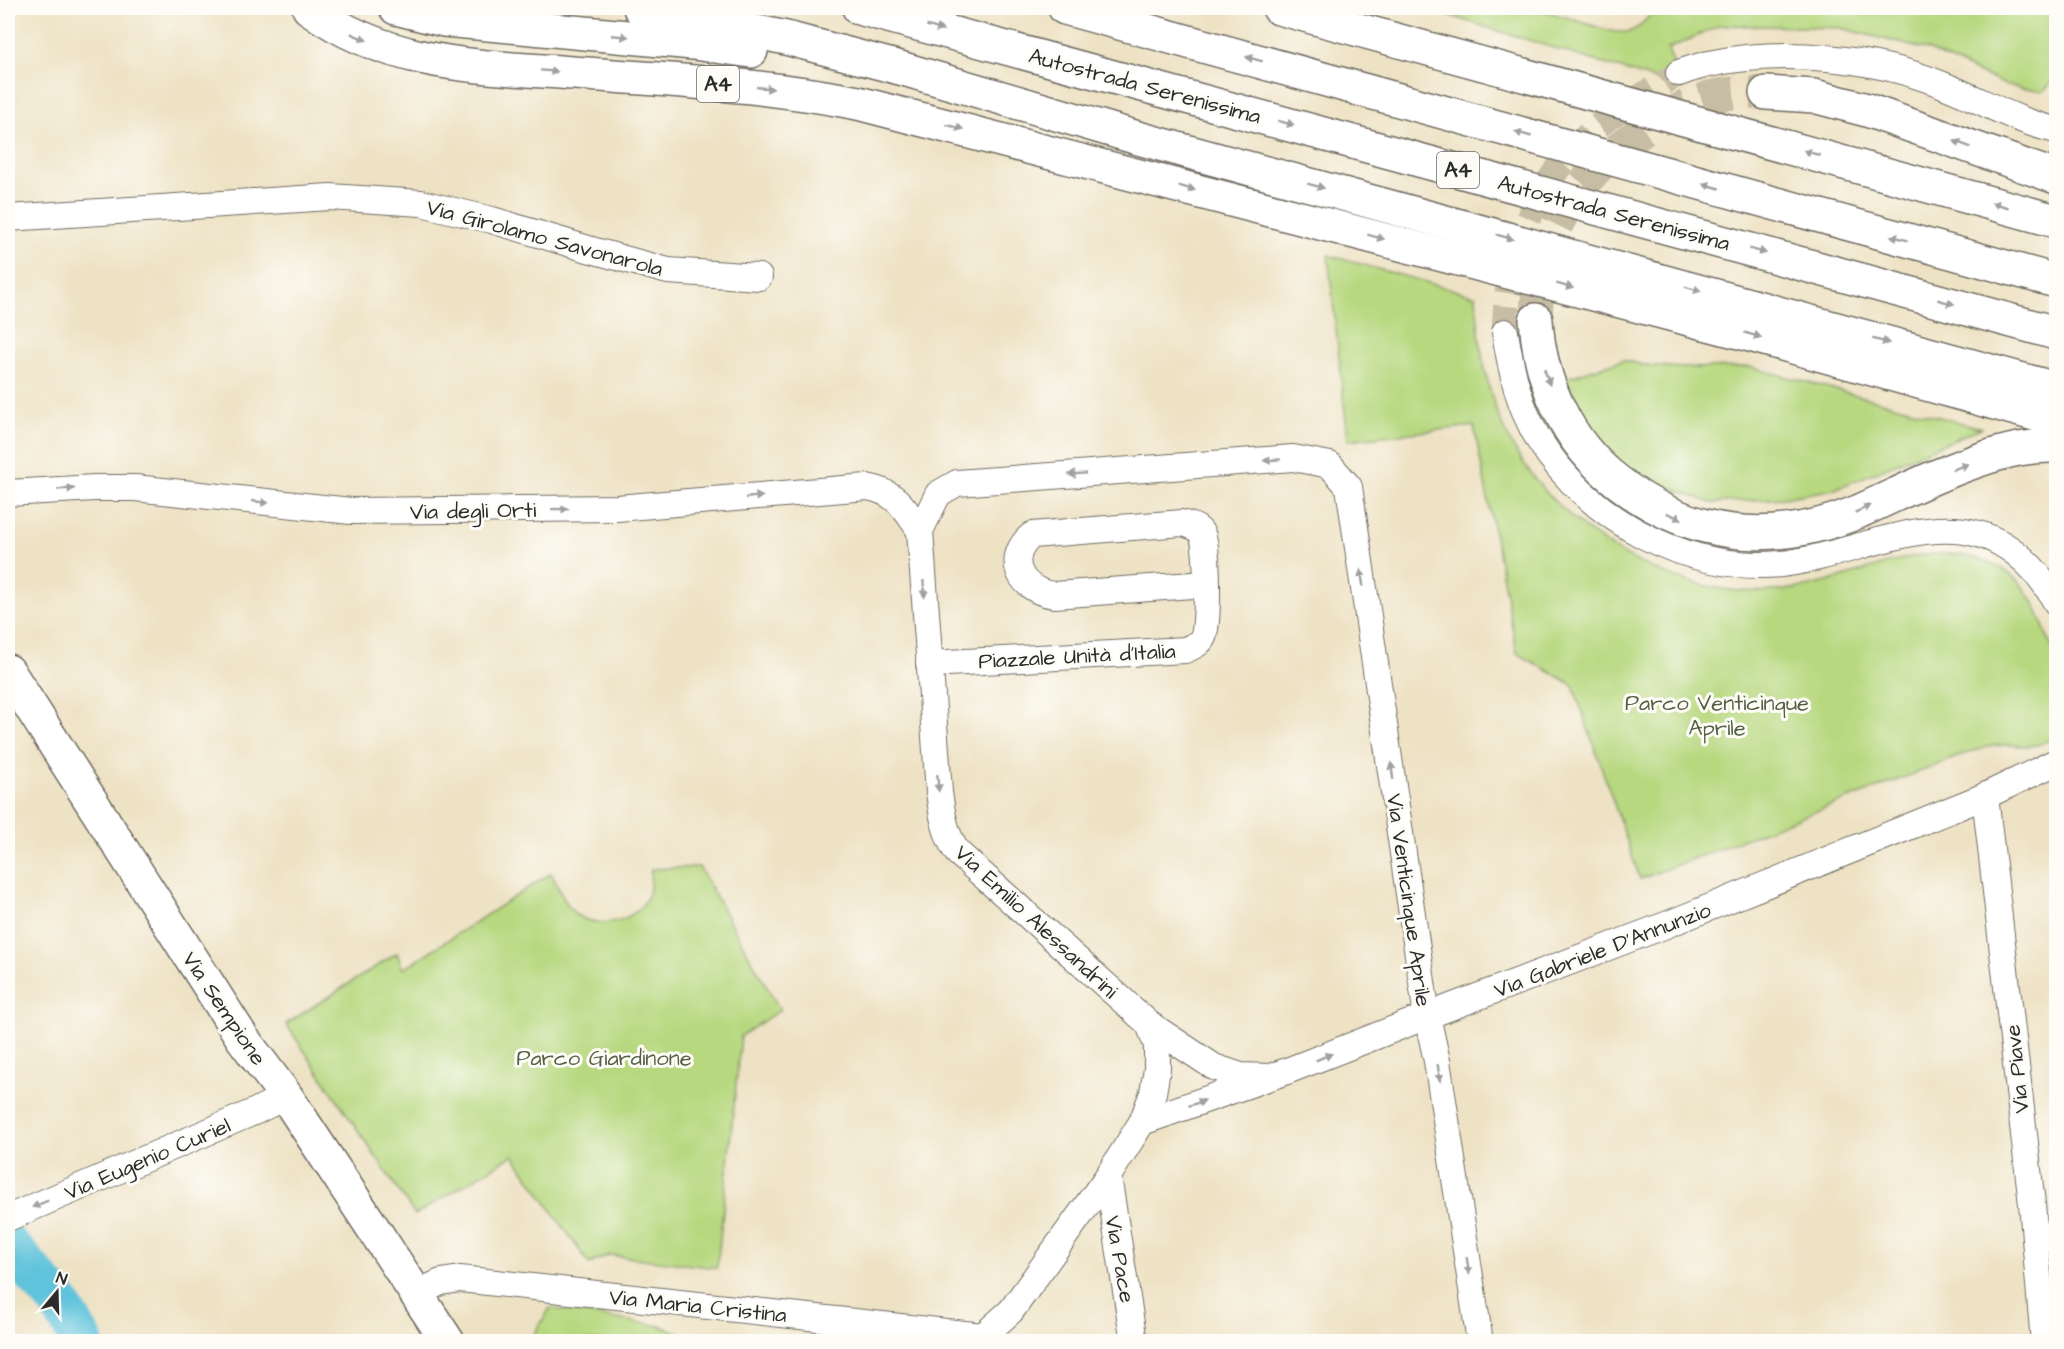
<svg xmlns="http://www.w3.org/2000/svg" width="2064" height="1349" viewBox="0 0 2064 1349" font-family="'Architects Daughter',sans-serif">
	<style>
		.green { fill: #b7d87f; stroke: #718255; stroke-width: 1.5 }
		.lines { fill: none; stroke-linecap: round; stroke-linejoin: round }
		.river { stroke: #5ec3db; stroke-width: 42 }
		.street-tunnel { stroke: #c7bda5; stroke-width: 26; stroke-dasharray: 26 13; stroke-linecap: butt }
		.highway-tunnel { stroke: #c7bda5; stroke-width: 33; stroke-dasharray: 33 16; stroke-linecap: butt }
		.street-casing { stroke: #6f6b61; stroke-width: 28 }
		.primary-casing { stroke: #6f6b61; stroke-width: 36 }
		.highway-casing { stroke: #6f6b61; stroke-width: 36 }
		.street { stroke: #fff; stroke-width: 26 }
		.primary { stroke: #fff; stroke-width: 33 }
		.highway { stroke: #fff; stroke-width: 33 }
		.oneway { fill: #a0a0a0 }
		.labels { text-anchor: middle; stroke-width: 6; stroke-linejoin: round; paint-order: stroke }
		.shield { fill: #fdfcf7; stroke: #6a6a68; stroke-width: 1.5 }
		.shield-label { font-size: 21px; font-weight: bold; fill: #2b2b2b }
		.street-label { font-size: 22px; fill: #2b2b2b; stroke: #fdfcf7 }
		.park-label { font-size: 22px; fill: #555f44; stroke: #fdfcf7 }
	</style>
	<rect width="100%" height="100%" fill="#fdfcf7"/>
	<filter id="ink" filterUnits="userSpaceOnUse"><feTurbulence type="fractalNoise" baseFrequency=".0167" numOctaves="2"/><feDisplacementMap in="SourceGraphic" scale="12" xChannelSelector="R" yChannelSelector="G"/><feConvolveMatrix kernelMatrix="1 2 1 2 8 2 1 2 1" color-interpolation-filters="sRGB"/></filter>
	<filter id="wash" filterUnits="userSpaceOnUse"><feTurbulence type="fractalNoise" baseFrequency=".008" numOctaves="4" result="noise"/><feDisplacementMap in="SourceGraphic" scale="24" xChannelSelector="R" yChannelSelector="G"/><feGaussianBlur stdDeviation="1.35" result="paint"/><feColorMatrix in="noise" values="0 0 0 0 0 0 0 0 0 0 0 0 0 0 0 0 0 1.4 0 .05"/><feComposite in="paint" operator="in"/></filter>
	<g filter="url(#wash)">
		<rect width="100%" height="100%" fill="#eee2c4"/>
		<!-- green -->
		<g class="green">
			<polygon points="1425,8 1536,8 1614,32 1629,32 1639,27 1653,12 1661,12 1662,8 2056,8 2056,77 2043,92 2008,86 1928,50 1840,28 1721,25 1668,49 1682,88"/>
			<path d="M1328,255L1476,296C1479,347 1486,395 1510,441C1561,535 1677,603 1785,590C1826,586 1863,569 1903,559C1946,548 1999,553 2027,592C2035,603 2040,616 2044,628C2048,639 2055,651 2056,662C2059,686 2057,711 2056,735C2038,750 2026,745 2005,745C1997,745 1989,747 1981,748L1640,879L1573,685L1517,653L1474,426L1348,440Z"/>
			<polygon points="1623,360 1643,365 1683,368 1750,367 1981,428 1835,489 1783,498 1712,503 1657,483 1621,465 1587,421 1566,378"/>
			<path d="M699,867L780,1010L741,1036L717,1268L609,1255L589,1264L513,1155L415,1215L286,1024L397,953L403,969L551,873C557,884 567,910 578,916C603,930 640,921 649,892C651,885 650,876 651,869Z"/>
			<polygon points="550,1308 660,1326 698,1340 717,1341 530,1341"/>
		</g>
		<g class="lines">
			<!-- river -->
			<polyline class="river" points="8,1245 58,1301 83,1342"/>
		</g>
	</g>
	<g filter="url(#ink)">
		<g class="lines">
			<!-- street-tunnel -->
			<path class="street-tunnel" d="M1505,332C1505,256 1534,184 1591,132C1617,109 1650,92 1679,73"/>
			<!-- highway-tunnel -->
			<path class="highway-tunnel" d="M1536,320C1537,303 1537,286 1541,269C1557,200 1607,148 1669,115C1683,107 1699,99 1715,96C1732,92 1749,92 1766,93"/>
			<!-- street casing -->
			<g class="street-casing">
				<g id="street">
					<path d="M1679,73C1690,69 1702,65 1714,63C1783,49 1872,57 1938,83C1978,98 2014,121 2056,130"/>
					<polyline points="8,218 330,197 421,203 492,220 588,249 668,271 759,277"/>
					<path d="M1505,332C1511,370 1519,407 1539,440C1589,520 1686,573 1781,564C1838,558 1898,527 1954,530C2000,532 2035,563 2056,602"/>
					<path d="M8,493L95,488H135L351,511L617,508L867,487C896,492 904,507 920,531"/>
					<path d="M929,664L1185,650C1192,647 1200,644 1203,637C1209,626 1208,544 1202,534C1198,527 1190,525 1182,523L1032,535C1003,559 1021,591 1054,595L1206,584"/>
					<polyline points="1985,796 2032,1204 2044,1342"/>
					<path d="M1269,1077L1241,1076L1214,1067L1149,1024L957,852C945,834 942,814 939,792L920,531L938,494L957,483L1293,458L1330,465L1349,487L1427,1016L1437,1061L1480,1342"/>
					<polyline points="1142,1122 1287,1071 1427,1016 1666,925 1985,796 2056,762"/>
					<polyline points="1108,1176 1134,1342"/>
					<polyline points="8,1218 256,1111 286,1096"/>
					<polyline points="415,1294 441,1282 460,1279 983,1336"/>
					<polyline points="983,1336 1011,1311 1108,1176 1142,1122 1153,1093 1157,1069 1157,1045 1149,1024"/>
				</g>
			</g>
			<!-- primary casing -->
			<g class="primary-casing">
				<polyline id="primary" points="8,671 243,1039 286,1096 448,1342"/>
			</g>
			<!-- highway casing -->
			<g class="highway-casing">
				<g id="highway">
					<path d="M309,8C395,70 486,66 587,74C678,81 769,85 858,103L1743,333L2056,420"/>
					<polyline points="396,8 444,20 693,43 751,51"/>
					<polyline points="640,8 786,38 900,68 1138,138 2056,389"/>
					<polyline points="859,8 2056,333"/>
					<polyline points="1065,8 2056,281"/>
					<polyline points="1279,8 2056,221"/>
					<polyline points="1766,93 1814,96 1867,110 2056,177"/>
					<path d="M1536,320C1540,382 1567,443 1617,481C1690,539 1774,547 1860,511C1889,498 1917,484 1947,472C1982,458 2018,445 2056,446"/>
				</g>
			</g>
			<!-- street -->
			<use href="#street" class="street"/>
			<!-- primary -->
			<use href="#primary" class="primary"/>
			<!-- highway -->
			<use href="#highway" class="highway"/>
		</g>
		<!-- one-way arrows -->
		<defs><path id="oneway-solid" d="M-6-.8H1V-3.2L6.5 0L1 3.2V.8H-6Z" transform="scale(1.5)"/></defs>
		<g class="oneway">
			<use href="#oneway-solid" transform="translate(935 28) rotate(15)"/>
			<use href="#oneway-solid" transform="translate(620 36) rotate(5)"/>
			<use href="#oneway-solid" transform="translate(359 37) rotate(24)"/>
			<use href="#oneway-solid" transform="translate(1254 59) rotate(-165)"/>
			<use href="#oneway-solid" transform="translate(549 71) rotate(4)"/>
			<use href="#oneway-solid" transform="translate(765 88) rotate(6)"/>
			<use href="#oneway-solid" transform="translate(1286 123) rotate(15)"/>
			<use href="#oneway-solid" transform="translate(955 127) rotate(15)"/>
			<use href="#oneway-solid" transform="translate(1523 134) rotate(-164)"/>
			<use href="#oneway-solid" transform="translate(1962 144) rotate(-160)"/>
			<use href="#oneway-solid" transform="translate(1812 153) rotate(-164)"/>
			<use href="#oneway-solid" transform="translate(1316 186) rotate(15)"/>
			<use href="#oneway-solid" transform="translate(1711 186) rotate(-164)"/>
			<use href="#oneway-solid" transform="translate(1187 188) rotate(15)"/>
			<use href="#oneway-solid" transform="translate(2000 205) rotate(-164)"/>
			<use href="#oneway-solid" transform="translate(1376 237) rotate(15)"/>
			<use href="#oneway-solid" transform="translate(1505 237) rotate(15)"/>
			<use href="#oneway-solid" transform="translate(1899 238) rotate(-165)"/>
			<use href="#oneway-solid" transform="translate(1758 251) rotate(15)"/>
			<use href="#oneway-solid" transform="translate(1565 286) rotate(15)"/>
			<use href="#oneway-solid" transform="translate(1693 289) rotate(15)"/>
			<use href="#oneway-solid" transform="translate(1946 302) rotate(15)"/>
			<use href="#oneway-solid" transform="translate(1753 335) rotate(16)"/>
			<use href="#oneway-solid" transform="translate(1881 341) rotate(15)"/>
			<use href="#oneway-solid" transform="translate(1547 377) rotate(71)"/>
			<use href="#oneway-solid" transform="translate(1272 460) rotate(176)"/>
			<use href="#oneway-solid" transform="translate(1960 467) rotate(-21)"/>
			<use href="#oneway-solid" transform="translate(1077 474) rotate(176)"/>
			<use href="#oneway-solid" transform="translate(66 489) rotate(-3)"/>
			<use href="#oneway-solid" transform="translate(754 497) rotate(-5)"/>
			<use href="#oneway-solid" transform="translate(260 502) rotate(6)"/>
			<use href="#oneway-solid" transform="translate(560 509) rotate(-1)"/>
			<use href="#oneway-solid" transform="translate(1863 509) rotate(-24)"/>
			<use href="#oneway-solid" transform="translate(1674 516) rotate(23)"/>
			<use href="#oneway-solid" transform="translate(1362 578) rotate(-99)"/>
			<use href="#oneway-solid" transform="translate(924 589) rotate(86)"/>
			<use href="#oneway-solid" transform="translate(1392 771) rotate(-98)"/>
			<use href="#oneway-solid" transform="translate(938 783) rotate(85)"/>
			<use href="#oneway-solid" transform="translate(1324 1057) rotate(-22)"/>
			<use href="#oneway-solid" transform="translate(1439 1073) rotate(81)"/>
			<use href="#oneway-solid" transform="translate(1197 1103) rotate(-19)"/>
			<use href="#oneway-solid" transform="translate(40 1204) rotate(157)"/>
			<use href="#oneway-solid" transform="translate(1468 1266) rotate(81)"/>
		</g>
	</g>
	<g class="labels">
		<!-- shield labels -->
		<g class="shield">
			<rect x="697" y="66" width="42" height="36" rx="4.5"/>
			<rect x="1437" y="152" width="42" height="36" rx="4.5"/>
		</g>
		<g class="shield-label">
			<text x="718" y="91">A4</text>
			<text x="1458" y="177">A4</text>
		</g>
		<!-- street labels -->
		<g class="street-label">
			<text transform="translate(1145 85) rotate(15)" y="8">Autostrada Serenissima</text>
			<text transform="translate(1614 212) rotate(15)" y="8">Autostrada Serenissima</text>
			<text transform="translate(545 237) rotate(15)" y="8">Via Girolamo Savonarola</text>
			<text transform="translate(473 510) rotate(-1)" y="8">Via degli Orti</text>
			<text transform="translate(1077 655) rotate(-3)" y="8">Piazzale Unità d'Italia</text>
			<text transform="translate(1410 900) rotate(82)" y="8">Via Venticinque Aprile</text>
			<text transform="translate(1037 921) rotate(43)" y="8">Via Emilio Alessandrini</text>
			<text transform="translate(1602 949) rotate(-21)" y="8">Via Gabriele D'Annunzio</text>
			<text transform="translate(225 1008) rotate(56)" y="8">Via Sempione</text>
			<text transform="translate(2016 1069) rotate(-96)" y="8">Via Piave</text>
			<text transform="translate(147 1158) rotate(-23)" y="8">Via Eugenio Curiel</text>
			<text transform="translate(1121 1259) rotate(80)" y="8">Via Pace</text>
			<text transform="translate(698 1305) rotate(6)" y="8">Via Maria Cristina</text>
		</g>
		<!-- park labels -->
		<g class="park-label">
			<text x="1717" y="710">Parco Venticinque<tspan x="1717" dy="25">Aprile</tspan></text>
			<text x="604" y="1065">Parco Giardinone</text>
		</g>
	</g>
	<!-- margin -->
	<rect width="2064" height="1349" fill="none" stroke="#fdfcf7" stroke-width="30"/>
	<!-- north arrow -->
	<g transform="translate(57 1292) rotate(19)" stroke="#fdfcf7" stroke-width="4.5" paint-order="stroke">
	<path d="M0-4.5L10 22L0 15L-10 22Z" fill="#2b2b2b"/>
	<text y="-9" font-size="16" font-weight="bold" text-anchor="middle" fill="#2b2b2b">N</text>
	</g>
</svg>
